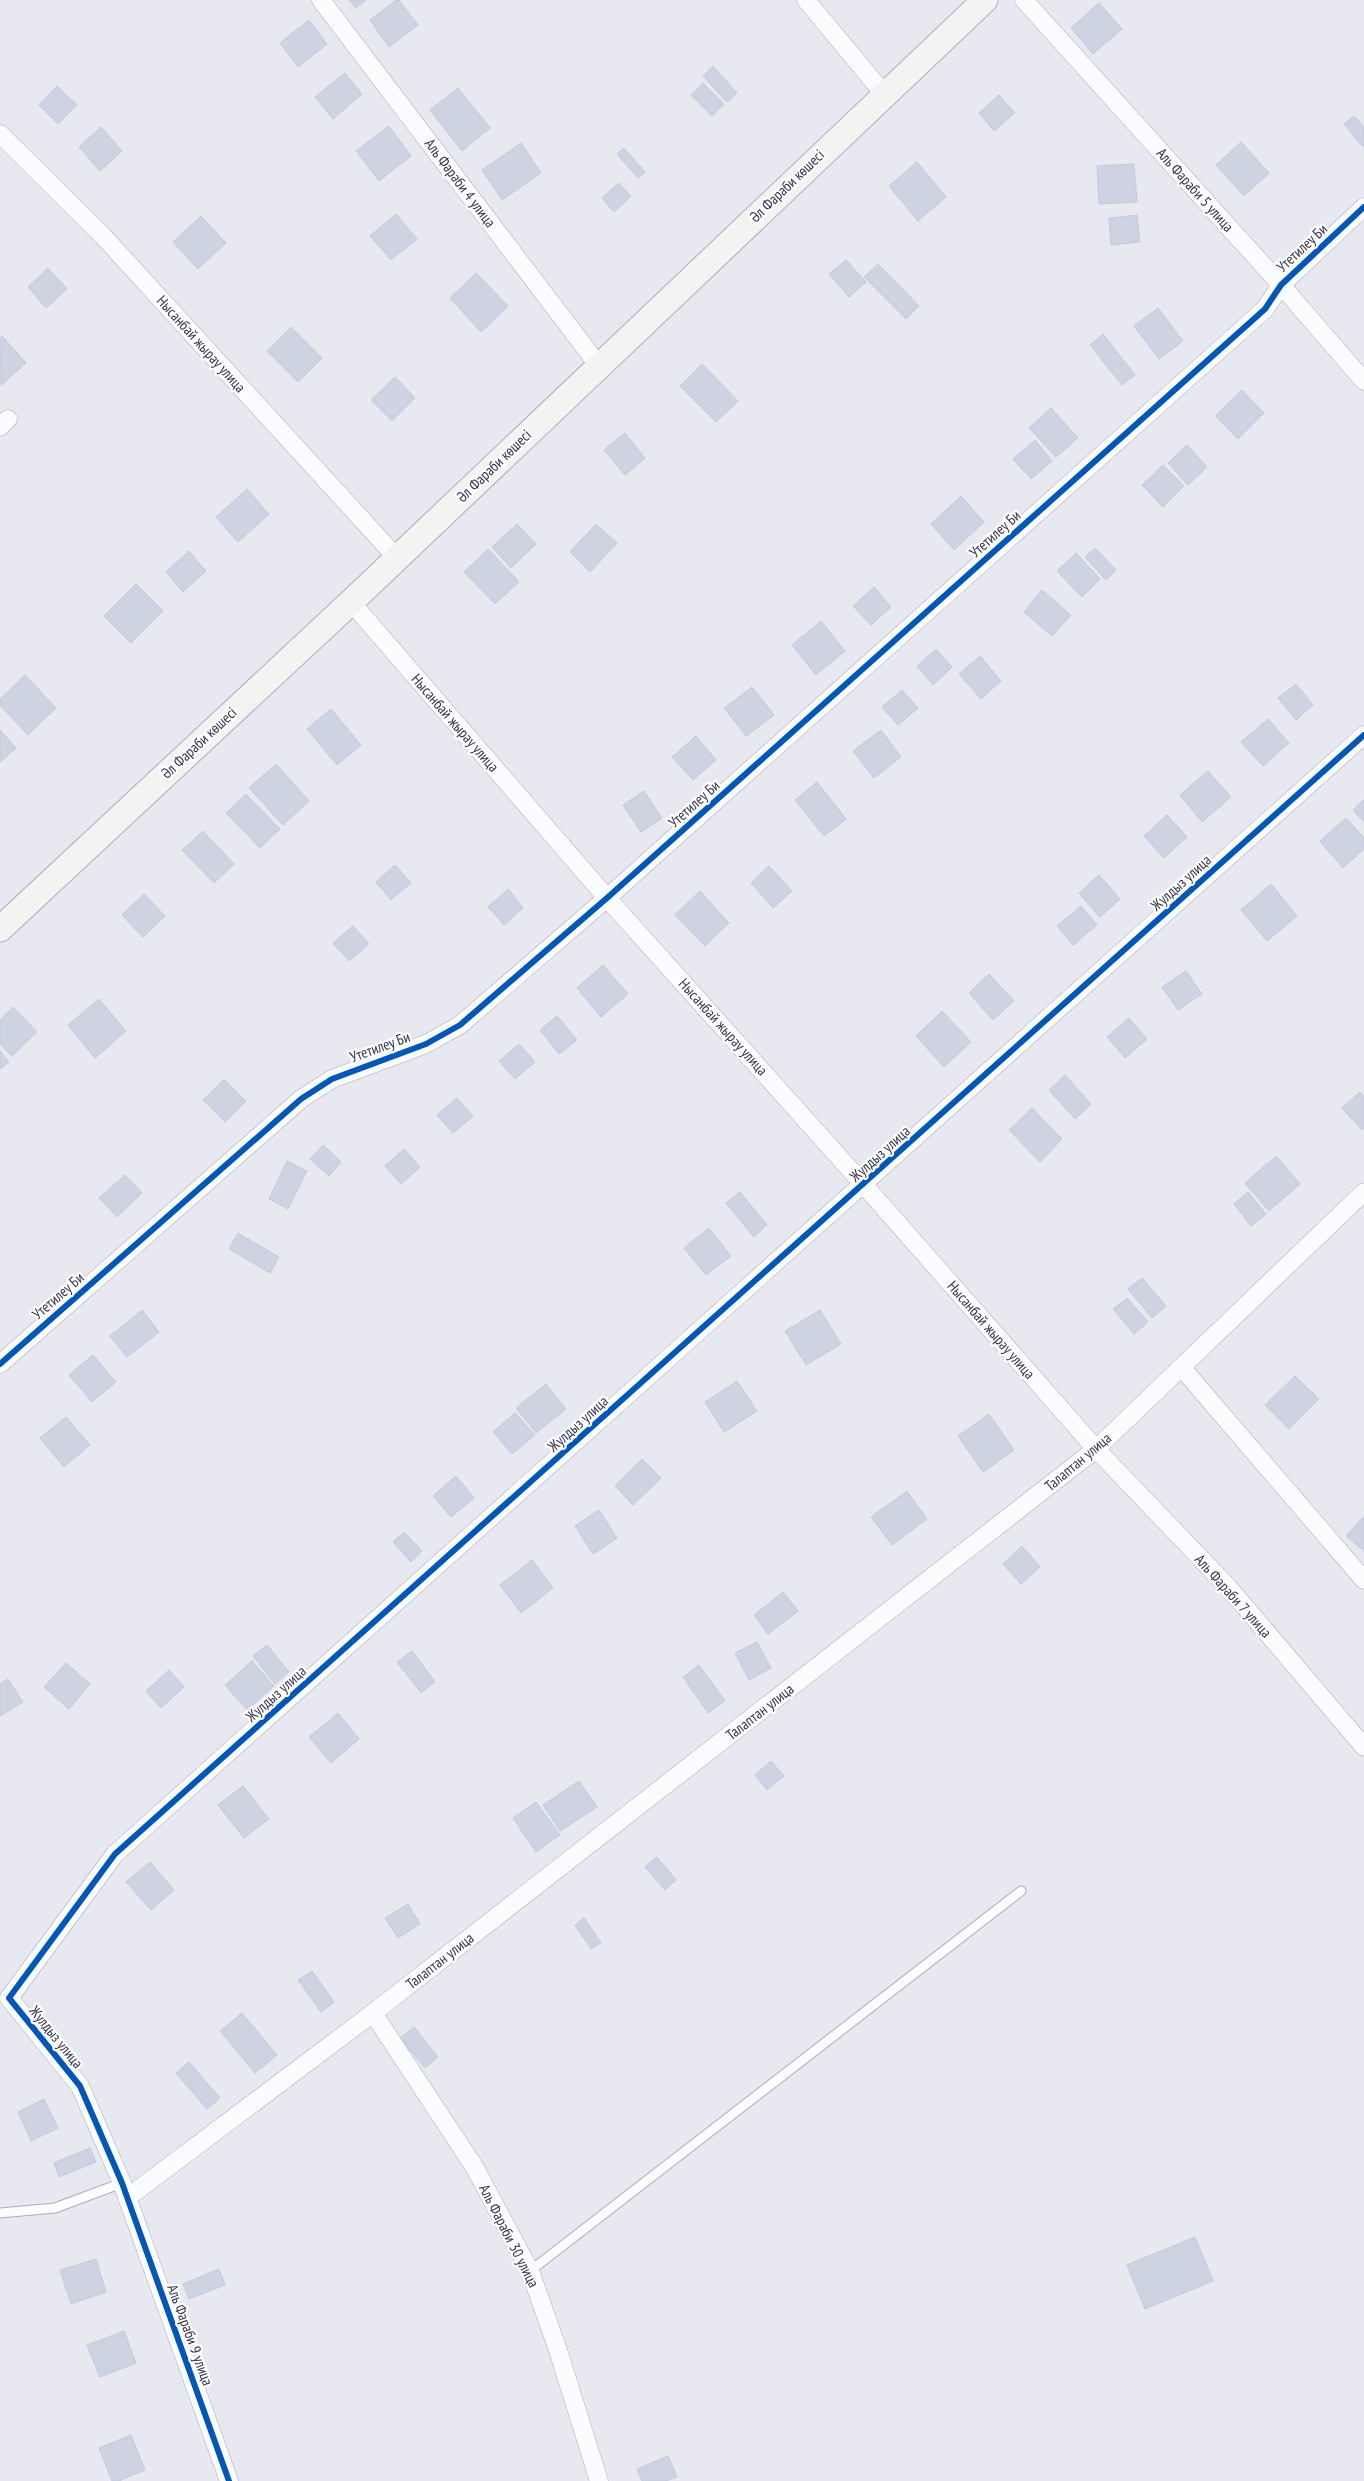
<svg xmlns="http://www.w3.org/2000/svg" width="1364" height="2481" viewBox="0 0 1364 2481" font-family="'PT Sans Narrow',sans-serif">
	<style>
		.building { fill: #cdd3e1; stroke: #c3cadb }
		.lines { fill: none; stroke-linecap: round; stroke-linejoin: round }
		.lane-casing { stroke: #acacbd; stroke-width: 11 }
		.street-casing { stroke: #acacbd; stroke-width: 19 }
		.secondary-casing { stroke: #acacbd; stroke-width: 27 }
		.lane { stroke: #fbfcfd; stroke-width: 9 }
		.street { stroke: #fbfcfd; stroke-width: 18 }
		.secondary { stroke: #f5f2f2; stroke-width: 25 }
		.cycleway-casing { stroke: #fff; stroke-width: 9 }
		.cycleway { stroke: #0057b8; stroke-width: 6 }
		.labels { text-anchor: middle; stroke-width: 4.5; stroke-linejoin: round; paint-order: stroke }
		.street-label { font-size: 15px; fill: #31304e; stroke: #fff }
	</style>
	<rect width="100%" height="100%" fill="#e7e8f0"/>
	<!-- building -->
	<g class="building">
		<polygon points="349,0 366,0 356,8"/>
		<polygon points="396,0 399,0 418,25 389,47 370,20"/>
		<polygon points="1099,3 1122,29 1093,54 1071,28"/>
		<polygon points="309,20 327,44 298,67 280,43"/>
		<polygon points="713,66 737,93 727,102 703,76"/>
		<polygon points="345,73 362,94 333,119 315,97"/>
		<polygon points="703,83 724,104 712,116 691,95"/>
		<polygon points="57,86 77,105 58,124 39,105"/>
		<polygon points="458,88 490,128 462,151 430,110"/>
		<polygon points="999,95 1015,113 994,131 979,113"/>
		<polygon points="1354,116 1364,127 1363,147 1344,124"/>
		<polygon points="389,126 411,156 379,181 356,151"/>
		<polygon points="101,127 122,151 100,171 79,147"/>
		<polygon points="1241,142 1269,173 1244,196 1216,165"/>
		<polygon points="521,143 541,173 502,200 482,170"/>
		<polygon points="624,148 645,172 638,178 617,154"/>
		<polygon points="917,162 946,197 918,221 889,186"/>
		<polygon points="1134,164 1137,202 1099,204 1097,166"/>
		<polygon points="619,183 631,196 614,212 602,198"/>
		<polygon points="396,214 417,239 391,260 370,236"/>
		<polygon points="1137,215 1140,242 1111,245 1109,218"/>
		<polygon points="201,216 226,243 198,269 173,242"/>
		<polygon points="846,260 866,282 849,297 829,274"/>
		<polygon points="878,264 919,306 906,319 864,277"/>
		<polygon points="48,268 67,289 46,308 28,287"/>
		<polygon points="476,273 508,306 481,332 450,298"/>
		<polygon points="1158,308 1183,341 1159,359 1134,326"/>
		<polygon points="291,327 322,358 298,382 267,351"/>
		<polygon points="1103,334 1135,375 1122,385 1090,345"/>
		<polygon points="2,336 26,363 1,385 0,339"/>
		<polygon points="702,364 738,401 716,422 680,386"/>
		<polygon points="395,377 415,398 392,421 371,400"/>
		<polygon points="1242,390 1264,413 1238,439 1215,416"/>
		<polygon points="1051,408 1078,438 1056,457 1029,428"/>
		<polygon points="625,433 645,458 625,475 604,450"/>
		<polygon points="1035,440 1052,461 1031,479 1013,459"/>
		<polygon points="1187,445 1207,467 1188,485 1168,463"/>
		<polygon points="1163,465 1184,486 1163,507 1142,485"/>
		<polygon points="247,489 269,514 238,542 216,517"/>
		<polygon points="961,496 984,522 954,550 931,524"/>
		<polygon points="517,524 536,544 511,568 492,547"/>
		<polygon points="596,524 617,543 590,572 570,552"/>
		<polygon points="1095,548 1116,570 1106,580 1085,557"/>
		<polygon points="488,549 519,582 495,604 464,572"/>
		<polygon points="189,551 206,571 183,592 166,572"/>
		<polygon points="1076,553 1100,579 1082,597 1057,571"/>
		<polygon points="136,584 163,611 131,643 104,616"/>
		<polygon points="874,587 891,607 871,625 853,606"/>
		<polygon points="1042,590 1071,615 1052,636 1024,612"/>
		<polygon points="821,621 845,651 816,675 792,645"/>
		<polygon points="936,649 952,667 933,685 917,666"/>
		<polygon points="980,656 1001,681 981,699 959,674"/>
		<polygon points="25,675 56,708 28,735 0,705 0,699"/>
		<polygon points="1296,684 1313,705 1296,720 1278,698"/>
		<polygon points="752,687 774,715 746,736 724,708"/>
		<polygon points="902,690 918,708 898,725 882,707"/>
		<polygon points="331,709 361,745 337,765 307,729"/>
		<polygon points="1268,719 1289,743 1263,766 1241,742"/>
		<polygon points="0,730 16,748 0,762"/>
		<polygon points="881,730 901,757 874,778 853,751"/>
		<polygon points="696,736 716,760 693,780 672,757"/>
		<polygon points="276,764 309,801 283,825 249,788"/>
		<polygon points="1208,771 1231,797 1202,822 1180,795"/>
		<polygon points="817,782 846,819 824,836 795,800"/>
		<polygon points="644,791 662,818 641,832 623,805"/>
		<polygon points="246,794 280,829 260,848 226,813"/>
		<polygon points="1364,799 1364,822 1353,810"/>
		<polygon points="1167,815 1187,837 1164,858 1144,836"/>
		<polygon points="1346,818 1364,838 1364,849 1343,868 1320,841"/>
		<polygon points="203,831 234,864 214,883 182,850"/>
		<polygon points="395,865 411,883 391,900 376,882"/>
		<polygon points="769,866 792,891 773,908 751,883"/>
		<polygon points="1099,875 1120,899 1100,917 1079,893"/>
		<polygon points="1271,884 1297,916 1267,941 1241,910"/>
		<polygon points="508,889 523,908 504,925 488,907"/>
		<polygon points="700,891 729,923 705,946 675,915"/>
		<polygon points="144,894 165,916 143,937 122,915"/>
		<polygon points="1081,906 1097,925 1073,945 1057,926"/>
		<polygon points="353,926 369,944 349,961 333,943"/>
		<polygon points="603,965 628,994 601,1017 577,988"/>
		<polygon points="1186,971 1202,994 1178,1010 1162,987"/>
		<polygon points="989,974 1014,1001 993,1020 969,993"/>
		<polygon points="99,999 126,1031 95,1058 68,1025"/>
		<polygon points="13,1007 37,1032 12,1056 0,1044 0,1020"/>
		<polygon points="942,1011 971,1042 944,1067 916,1036"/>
		<polygon points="557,1016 577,1040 559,1054 540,1030"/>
		<polygon points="1129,1018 1147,1039 1125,1058 1107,1037"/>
		<polygon points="519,1044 535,1062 515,1079 499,1061"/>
		<polygon points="0,1051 9,1062 0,1069"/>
		<polygon points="1065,1075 1091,1104 1075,1119 1049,1090"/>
		<polygon points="224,1079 246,1101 225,1122 203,1100"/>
		<polygon points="1360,1092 1364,1097 1364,1128 1362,1130 1342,1108"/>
		<polygon points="457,1098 473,1116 453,1133 437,1115"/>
		<polygon points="1032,1108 1062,1139 1040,1162 1009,1130"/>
		<polygon points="323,1145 341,1162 329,1176 310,1159"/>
		<polygon points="404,1149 420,1167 401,1184 385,1166"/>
		<polygon points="1276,1156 1300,1184 1269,1211 1245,1183"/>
		<polygon points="287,1161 307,1171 288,1209 269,1199"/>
		<polygon points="125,1175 142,1193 117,1217 99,1198"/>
		<polygon points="740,1192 767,1225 754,1237 726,1203"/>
		<polygon points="1248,1192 1266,1214 1251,1226 1234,1204"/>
		<polygon points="709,1228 731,1256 706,1275 684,1248"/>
		<polygon points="238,1233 279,1257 270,1273 229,1249"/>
		<polygon points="1142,1278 1166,1306 1152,1318 1128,1289"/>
		<polygon points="1127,1298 1148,1322 1134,1334 1113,1309"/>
		<polygon points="142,1310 159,1332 127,1357 110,1336"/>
		<polygon points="820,1310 841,1344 806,1365 785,1331"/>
		<polygon points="93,1355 116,1382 92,1402 69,1375"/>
		<polygon points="1295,1376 1319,1399 1289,1429 1265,1405"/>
		<polygon points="737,1381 757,1411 724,1432 705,1402"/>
		<polygon points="546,1384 566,1409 536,1433 516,1408"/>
		<polygon points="515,1413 535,1435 512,1454 493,1432"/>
		<polygon points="989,1414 1014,1450 983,1472 958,1436"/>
		<polygon points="66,1417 90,1445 64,1467 40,1438"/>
		<polygon points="642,1459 661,1478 633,1505 615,1486"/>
		<polygon points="456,1476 474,1498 451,1517 433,1496"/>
		<polygon points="907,1491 927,1519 892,1545 871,1517"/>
		<polygon points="599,1510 617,1538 593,1554 575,1526"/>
		<polygon points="1364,1516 1364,1551 1346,1536"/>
		<polygon points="404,1532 422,1551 411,1562 393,1542"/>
		<polygon points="1022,1546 1040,1567 1021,1584 1003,1564"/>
		<polygon points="532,1560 553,1588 521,1613 500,1585"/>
		<polygon points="783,1592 798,1611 768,1634 754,1615"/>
		<polygon points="757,1642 771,1668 749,1680 735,1653"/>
		<polygon points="267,1645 289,1672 275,1684 253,1656"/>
		<polygon points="412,1651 435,1682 421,1693 397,1662"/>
		<polygon points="252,1661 274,1686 247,1710 225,1685"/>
		<polygon points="66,1663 90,1684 69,1709 44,1687"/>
		<polygon points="699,1665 725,1701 708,1713 683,1677"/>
		<polygon points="169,1670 184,1687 161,1708 146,1691"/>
		<polygon points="8,1679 23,1702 0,1716 0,1684"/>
		<polygon points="338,1713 359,1739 331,1763 309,1737"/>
		<polygon points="771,1761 784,1776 767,1790 755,1775"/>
		<polygon points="579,1781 597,1807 560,1831 543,1805"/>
		<polygon points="243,1786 269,1819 244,1838 218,1805"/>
		<polygon points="536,1802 560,1835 536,1852 513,1818"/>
		<polygon points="657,1857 676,1880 665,1890 645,1867"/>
		<polygon points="150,1862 174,1890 151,1910 126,1882"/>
		<polygon points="408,1904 420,1924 398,1938 385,1918"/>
		<polygon points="584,1918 601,1943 591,1949 575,1925"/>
		<polygon points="312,1971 334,2002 321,2012 298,1980"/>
		<polygon points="242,2013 277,2055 255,2073 220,2031"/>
		<polygon points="414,2027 438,2057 425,2068 400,2038"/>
		<polygon points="189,2062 220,2098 207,2109 176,2073"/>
		<polygon points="44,2099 58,2128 31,2141 18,2112"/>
		<polygon points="90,2148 96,2162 59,2177 54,2163"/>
		<polygon points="1195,2237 1213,2281 1145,2309 1127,2265"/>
		<polygon points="96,2259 106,2292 71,2304 60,2270"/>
		<polygon points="219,2269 225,2285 189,2299 183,2284"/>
		<polygon points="124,2331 136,2363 100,2377 87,2345"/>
		<polygon points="131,2435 145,2470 119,2481 112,2481 99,2448"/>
		<polygon points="668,2456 677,2477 666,2481 642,2481 637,2469"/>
	</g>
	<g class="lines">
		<!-- lane casing -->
		<g class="lane-casing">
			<g id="lane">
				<polyline points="0,2213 55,2208 122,2183"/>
				<polyline points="530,2271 1021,1891"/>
			</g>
		</g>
		<!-- street casing -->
		<g class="street-casing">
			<g id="street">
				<polyline points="321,0 599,366"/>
				<polyline points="806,0 884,94"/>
				<polyline points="1024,0 1281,285 1364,381"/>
				<polyline points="0,134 103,236 397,558"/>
				<polyline points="0,427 8,419"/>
				<polyline points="351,602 607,898 864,1185 1096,1449 1229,1588 1364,1747"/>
				<polyline points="0,1364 301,1099 332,1079 426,1044 460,1025 607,898 1265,309 1281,285 1364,207"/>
				<polyline points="1182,1368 1364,1580"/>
				<polyline points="373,2013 475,2168 530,2271 558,2350 599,2481"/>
				<polyline points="127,2198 373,2013 1096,1449 1364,1192"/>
				<polyline points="229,2481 122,2183 80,2086 9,1998 115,1854 1364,735"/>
			</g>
		</g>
		<!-- secondary casing -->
		<g class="secondary-casing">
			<polyline id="secondary" points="0,929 351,602 985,0"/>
		</g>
		<!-- lane -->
		<use href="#lane" class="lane"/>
		<!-- street -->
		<use href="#street" class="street"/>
		<!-- secondary -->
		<use href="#secondary" class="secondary"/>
		<!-- cycleway casing -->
		<g class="cycleway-casing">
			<g id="cycleway">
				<polyline points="0,1364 301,1099 332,1079 426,1044 460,1025 607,898 1265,309 1281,285 1364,207"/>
				<polyline points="229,2481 122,2183 80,2086 9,1998 115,1854 1364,735"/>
			</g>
		</g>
		<!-- cycleway -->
		<use href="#cycleway" class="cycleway"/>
	</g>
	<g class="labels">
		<!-- street labels -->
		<g class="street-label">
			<text transform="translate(460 183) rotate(53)" y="5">Аль Фараби 4 улица</text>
			<text transform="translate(787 186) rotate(-44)" y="5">Әл Фараби көшесі</text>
			<text transform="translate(1195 190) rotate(48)" y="5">Аль Фараби 5 улица</text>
			<text transform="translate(1302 248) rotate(-43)" y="5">Утетилеу Би</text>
			<text transform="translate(201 344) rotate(48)" y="5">Нысанбай жырау улица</text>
			<text transform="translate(494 466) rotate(-44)" y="5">Әл Фараби көшесі</text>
			<text transform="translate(995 534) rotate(-42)" y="5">Утетилеу Би</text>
			<text transform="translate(455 723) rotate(49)" y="5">Нысанбай жырау улица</text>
			<text transform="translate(199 743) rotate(-43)" y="5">Әл Фараби көшесі</text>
			<text transform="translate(694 804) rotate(-42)" y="5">Утетилеу Би</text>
			<text transform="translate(1181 883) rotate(-42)" y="5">Жулдыз улица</text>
			<text transform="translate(723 1027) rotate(48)" y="5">Нысанбай жырау улица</text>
			<text transform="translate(380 1047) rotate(-20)" y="5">Утетилеу Би</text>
			<text transform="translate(880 1154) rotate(-42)" y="5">Жулдыз улица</text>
			<text transform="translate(58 1296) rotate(-41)" y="5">Утетилеу Би</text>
			<text transform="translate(991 1330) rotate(49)" y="5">Нысанбай жырау улица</text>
			<text transform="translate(578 1424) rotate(-42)" y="5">Жулдыз улица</text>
			<text transform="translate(1078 1462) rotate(-40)" y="5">Талаптан улица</text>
			<text transform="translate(1233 1596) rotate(48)" y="5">Аль Фараби 7 улица</text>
			<text transform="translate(276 1694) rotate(-42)" y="5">Жулдыз улица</text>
			<text transform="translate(760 1712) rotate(-38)" y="5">Талаптан улица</text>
			<text transform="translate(440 1961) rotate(-38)" y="5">Талаптан улица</text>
			<text transform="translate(56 2037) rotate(51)" y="5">Жулдыз улица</text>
			<text transform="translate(509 2236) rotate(63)" y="5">Аль Фараби 30 улица</text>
			<text transform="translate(190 2335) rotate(70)" y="5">Аль Фараби 9 улица</text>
		</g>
	</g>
</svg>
